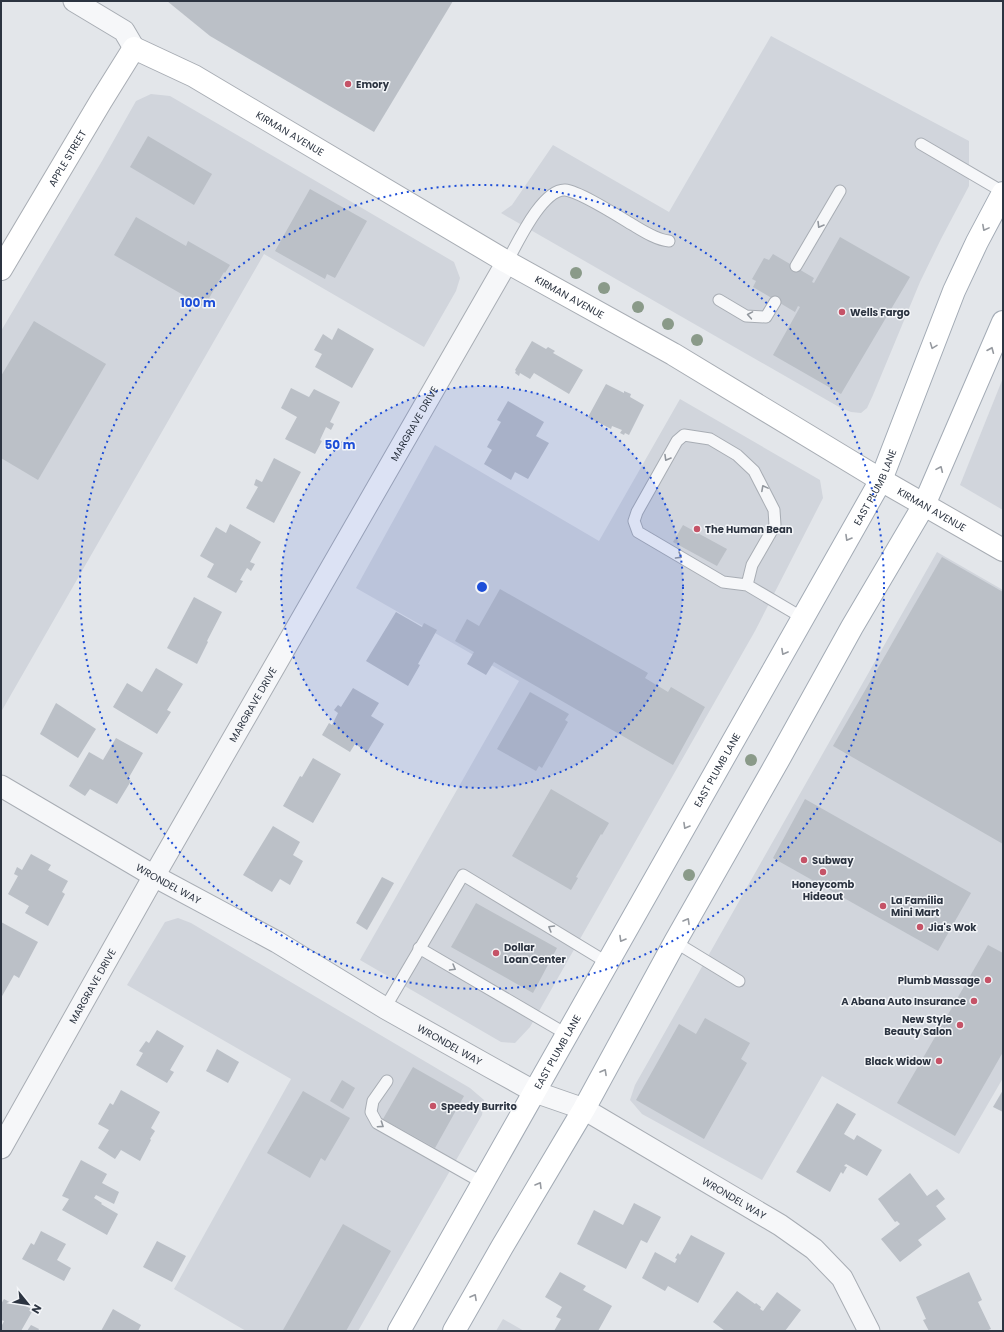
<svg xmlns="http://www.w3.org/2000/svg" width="1004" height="1332" viewBox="0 0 1004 1332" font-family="Poppins,sans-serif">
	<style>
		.built { fill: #d1d5dc }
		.building { fill: #bbc0c7 }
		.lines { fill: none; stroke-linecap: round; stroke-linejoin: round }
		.lane-casing { stroke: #a8adb4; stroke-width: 13 }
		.street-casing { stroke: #a8adb4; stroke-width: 23 }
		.secondary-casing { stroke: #a8adb4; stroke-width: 24 }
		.primary-casing { stroke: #a3abb5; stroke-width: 24 }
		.lane { stroke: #f6f7f9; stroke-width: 11 }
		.street { stroke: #f6f7f9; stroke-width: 21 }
		.secondary { stroke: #fff; stroke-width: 22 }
		.primary { stroke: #fff; stroke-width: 22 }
		.tree { fill: #8a9a89 }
		.oneway { stroke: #91969d }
		.oneway2 { stroke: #969aa0 }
		.ring { fill: none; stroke: #1d4ed8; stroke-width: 2; stroke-dasharray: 2 4 }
		.poi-dot { fill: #c55367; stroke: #f3f5f8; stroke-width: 1.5 }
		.labels { text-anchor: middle; stroke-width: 3; stroke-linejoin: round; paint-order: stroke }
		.poi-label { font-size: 10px; font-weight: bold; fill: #2c3441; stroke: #f3f5f8; text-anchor: start }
		.street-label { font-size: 10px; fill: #2c3441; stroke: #f3f5f8 }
		.centre { fill: #1d4ed8; stroke: #f3f5f8; stroke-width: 2 }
		.ring-label { font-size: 12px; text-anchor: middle; font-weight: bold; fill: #1d4ed8; stroke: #f3f5f8; stroke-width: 3; stroke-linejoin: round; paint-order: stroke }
	</style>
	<rect width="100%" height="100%" fill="#e3e6ea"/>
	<!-- built -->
	<g class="built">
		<polygon points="771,36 969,141 969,186 941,239 920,282 873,395 867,408 861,413 851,412 839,407 501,213 512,205 553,145 669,212"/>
		<polygon points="151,94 170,96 309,177 454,262 460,278 456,291 424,347 264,254 1,712 1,331 102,161 136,101"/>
		<polygon points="1003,378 1003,510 960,485"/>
		<polygon points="680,399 820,480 823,498 755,631 530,1027 515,1043 501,1042 360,960 519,681 356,588 435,445 599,541"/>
		<polygon points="937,552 1003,590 1003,1078 959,1154 822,1076 762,1180 642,1114 630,1100 635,1085"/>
		<polygon points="178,918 191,923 470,1088 484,1100 482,1115 358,1331 246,1331 174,1289 291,1079 127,985 165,922"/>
		<polygon points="503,1319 524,1331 496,1331"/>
	</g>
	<!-- building -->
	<g class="building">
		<polygon points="167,1 453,1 374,132 210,36"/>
		<polygon points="148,136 212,174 194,205 130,167"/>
		<polygon points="310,189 367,221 335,278 327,274 325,279 275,251"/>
		<polygon points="136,217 186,246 188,241 230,265 225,273 224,272 204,307 114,255"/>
		<polygon points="840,237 910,277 841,394 773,355 800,307 798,306 795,312 753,287 756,281 752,279 764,258 769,260 773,254 814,278 812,282 814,283"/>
		<polygon points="34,321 106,364 38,480 1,458 1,376"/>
		<polygon points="338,328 374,349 352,388 315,367 322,354 314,350 323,334 332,340"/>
		<polygon points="532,341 546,349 548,347 555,351 553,353 583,370 569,394 534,373 530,379 520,373 519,376 515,373 516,371 515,370"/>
		<polygon points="606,384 624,393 624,391 631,394 630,397 644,405 629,435 625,433 624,435 620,433 622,430 612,426 611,429 588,417"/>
		<polygon points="291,388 309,397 314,389 340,402 330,422 334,424 331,430 326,427 320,440 322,441 315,454 285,439 297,417 281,408"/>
		<polygon points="508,401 544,422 536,436 549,443 528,479 515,472 511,480 484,464 492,450 487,447 501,422 497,420"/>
		<polygon points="274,458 301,472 274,523 246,508 258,487 254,485 256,479 262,482"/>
		<polygon points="230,524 261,542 250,562 255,564 251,571 247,568 240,580 243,581 236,593 207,577 214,564 200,556 216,527 226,533"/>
		<polygon points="683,525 727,549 717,566 673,542"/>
		<polygon points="942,557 1003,592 1003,844 833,746"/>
		<polygon points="500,589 648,673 645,678 668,692 671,687 705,707 673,765 494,662 486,675 467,664 474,652 455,641 467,619 479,626"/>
		<polygon points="194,597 222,612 207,641 208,642 197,664 167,648"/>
		<polygon points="396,612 422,627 424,623 437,630 418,664 420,665 408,686 366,661"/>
		<polygon points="156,668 183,684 167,710 171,712 157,734 113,707 127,683 142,692"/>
		<polygon points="353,688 379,703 371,716 384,724 367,752 355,744 350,752 322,735 329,723 332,725 338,713 334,710 338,705 341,707"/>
		<polygon points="530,692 569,714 565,720 568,722 542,768 539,766 536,771 497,749"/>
		<polygon points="56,703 96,729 78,758 40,734"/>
		<polygon points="116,738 143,753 128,779 131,781 117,804 90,789 85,796 69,786 89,752 103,760"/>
		<polygon points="313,758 341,774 313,823 283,806 300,776 302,777"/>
		<polygon points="551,789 609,823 602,835 601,834 576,877 578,878 571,890 512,856"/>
		<polygon points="805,799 971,893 938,951 773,858"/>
		<polygon points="273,826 300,842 293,855 303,861 290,885 280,879 272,892 243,875"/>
		<polygon points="31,854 51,865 48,870 68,881 62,892 65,894 48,926 25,913 29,906 8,894 18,876 14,874 17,867 22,870"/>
		<polygon points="382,877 394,883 367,930 356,923"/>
		<polygon points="476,903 557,948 533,993 451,947"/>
		<polygon points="1,922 38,942 19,978 14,975 1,998"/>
		<polygon points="988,945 1003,953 1003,1052 955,1136 897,1103"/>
		<polygon points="705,1018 750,1043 741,1059 747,1063 704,1139 636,1100 679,1024 696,1034"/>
		<polygon points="157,1030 184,1046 170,1070 174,1072 167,1083 136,1065 143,1053 139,1051 146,1041 149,1043"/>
		<polygon points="217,1049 239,1062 228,1083 206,1071"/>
		<polygon points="413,1067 464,1096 435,1148 383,1119"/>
		<polygon points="342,1080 355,1088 343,1109 330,1101"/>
		<polygon points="121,1090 160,1112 151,1128 155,1131 150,1139 151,1140 140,1161 121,1150 115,1159 98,1148 109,1130 98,1124 110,1103 113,1105"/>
		<polygon points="1003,1090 1003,1112 993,1107"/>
		<polygon points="303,1091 350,1118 325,1161 321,1158 310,1178 267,1153"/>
		<polygon points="837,1103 856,1114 844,1134 854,1140 857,1135 882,1150 867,1176 846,1164 844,1166 847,1167 843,1174 841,1172 830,1192 796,1172"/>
		<polygon points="81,1160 107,1174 102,1183 119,1192 114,1204 96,1195 94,1198 102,1203 101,1204 118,1214 107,1235 62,1210 69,1199 62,1196"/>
		<polygon points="910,1173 927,1196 937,1189 945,1199 936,1206 946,1219 918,1240 922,1245 900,1262 881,1239 900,1224 897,1221 895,1222 878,1199"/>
		<polygon points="634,1203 661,1217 647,1243 641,1240 626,1269 577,1244 594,1210 623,1225"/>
		<polygon points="343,1224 391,1251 346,1331 285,1331 283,1330"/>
		<polygon points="41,1231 66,1244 57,1260 71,1268 64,1281 22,1259 31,1243 34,1245"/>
		<polygon points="691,1235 725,1253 698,1303 668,1286 665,1291 642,1278 655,1252 675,1263 677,1259 675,1258 678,1253 680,1255"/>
		<polygon points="157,1241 186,1256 172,1282 143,1267"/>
		<polygon points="560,1272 586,1286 583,1290 612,1306 598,1331 554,1331 561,1319 556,1317 562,1307 545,1297"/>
		<polygon points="969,1272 982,1300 978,1302 991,1329 986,1331 929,1331 923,1320 926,1319 916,1297"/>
		<polygon points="737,1291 755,1304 756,1303 761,1307 760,1309 763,1311 777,1292 801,1310 785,1331 725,1331 713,1322"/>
		<polygon points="4,1299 13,1304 15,1300 33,1310 21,1331 1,1331 1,1327 4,1321 1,1320 1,1304"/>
		<polygon points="113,1309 141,1325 138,1331 101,1331"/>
		<polygon points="31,1325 39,1329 38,1331 27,1331"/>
	</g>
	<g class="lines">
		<!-- lane casing -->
		<g class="lane-casing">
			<g id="lane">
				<polyline points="921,144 1003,192"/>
				<path d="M507,262C517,244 542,189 565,190C579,191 618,216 633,225C643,231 657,240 669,241"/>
				<polyline points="796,266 840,191"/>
				<polyline points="719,300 746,316 766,317 775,302"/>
				<polyline points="747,585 752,565 775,525 774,510 754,471 737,455 710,439 684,435 677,441 637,512 634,521 638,532 723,582 747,585 803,618"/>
				<polyline points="675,942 739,981"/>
				<polyline points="419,948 568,1035"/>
				<polyline points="385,1008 463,875 608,963"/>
				<polyline points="387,1081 373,1101 371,1112 377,1123 483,1183"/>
			</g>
		</g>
		<!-- street casing -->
		<g class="street-casing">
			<g id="street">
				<polyline points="74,1 124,31 134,48"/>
				<path id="s1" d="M1,786L154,876L277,942L385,1008L490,1067L535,1092L584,1109L780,1225L814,1249L842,1278L869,1331"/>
				<path id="s2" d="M1,1148L154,876L507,262"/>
			</g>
		</g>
		<!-- secondary casing -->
		<g class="secondary-casing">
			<g id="secondary">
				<path id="s3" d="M1,269L101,101L134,48L194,76L507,262L673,354L881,480L1003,550"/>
			</g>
		</g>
		<!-- primary casing -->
		<g class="primary-casing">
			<g id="primary">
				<path id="s4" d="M399,1331L881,480L954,291L977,242L1003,193"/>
				<polyline points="454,1331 502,1247 584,1109 675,942 780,757 852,627 924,505 1003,322"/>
			</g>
		</g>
		<!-- lane -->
		<use href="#lane" class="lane"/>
		<!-- street -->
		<use href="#street" class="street"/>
		<!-- secondary -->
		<use href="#secondary" class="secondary"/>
		<!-- primary -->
		<use href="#primary" class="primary"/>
	</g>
	<!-- trees -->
	<g class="tree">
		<circle cx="576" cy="273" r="6"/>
		<circle cx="604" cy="288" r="6"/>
		<circle cx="638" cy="307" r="6"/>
		<circle cx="668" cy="324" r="6"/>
		<circle cx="697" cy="340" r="6"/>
		<circle cx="751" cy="760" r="6"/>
		<circle cx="689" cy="875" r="6"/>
	</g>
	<!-- one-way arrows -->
	<defs><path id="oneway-chevron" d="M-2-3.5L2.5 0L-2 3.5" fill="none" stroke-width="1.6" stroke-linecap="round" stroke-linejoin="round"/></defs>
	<g class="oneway">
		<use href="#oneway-chevron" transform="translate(820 225) rotate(121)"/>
		<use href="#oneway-chevron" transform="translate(750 315) rotate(-170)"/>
		<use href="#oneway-chevron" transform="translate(667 458) rotate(120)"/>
		<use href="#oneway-chevron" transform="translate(764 488) rotate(-118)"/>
		<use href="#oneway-chevron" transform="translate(679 556) rotate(30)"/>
		<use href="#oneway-chevron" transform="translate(551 928) rotate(-149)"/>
		<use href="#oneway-chevron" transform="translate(453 968) rotate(30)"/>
		<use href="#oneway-chevron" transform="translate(381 1125) rotate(34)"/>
	</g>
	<g class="oneway2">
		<use href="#oneway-chevron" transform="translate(985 228) rotate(118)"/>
		<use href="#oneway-chevron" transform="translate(933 346) rotate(111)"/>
		<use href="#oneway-chevron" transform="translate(991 350) rotate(-67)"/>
		<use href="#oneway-chevron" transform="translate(940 469) rotate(-66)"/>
		<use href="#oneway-chevron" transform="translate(848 538) rotate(120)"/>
		<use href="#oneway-chevron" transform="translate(784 652) rotate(119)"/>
		<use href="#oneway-chevron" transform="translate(686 826) rotate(120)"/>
		<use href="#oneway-chevron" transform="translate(687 921) rotate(-60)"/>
		<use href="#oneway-chevron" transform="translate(622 939) rotate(120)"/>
		<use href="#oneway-chevron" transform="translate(604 1072) rotate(-61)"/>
		<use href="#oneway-chevron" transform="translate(539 1185) rotate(-59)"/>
		<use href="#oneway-chevron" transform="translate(474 1297) rotate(-61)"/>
	</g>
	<!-- distance rings -->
	<circle cx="482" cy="587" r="201" fill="#1d4ed8" fill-opacity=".12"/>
	<g class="ring">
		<circle cx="482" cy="587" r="201"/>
		<circle cx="482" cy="587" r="402"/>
	</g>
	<!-- markers -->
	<g class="poi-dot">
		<circle cx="348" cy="84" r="4"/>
		<circle cx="842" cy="312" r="4"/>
		<circle cx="697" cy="529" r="4"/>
		<circle cx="804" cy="860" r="4"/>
		<circle cx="823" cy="872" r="4"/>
		<circle cx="883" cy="906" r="4"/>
		<circle cx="920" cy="927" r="4"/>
		<circle cx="496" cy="953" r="4"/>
		<circle cx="988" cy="980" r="4"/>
		<circle cx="974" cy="1001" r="4"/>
		<circle cx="960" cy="1025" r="4"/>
		<circle cx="939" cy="1061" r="4"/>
		<circle cx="433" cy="1106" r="4"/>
	</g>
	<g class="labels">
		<!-- poi labels -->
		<g class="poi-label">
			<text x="356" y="88">Emory</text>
			<text x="850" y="316">Wells Fargo</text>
			<text x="705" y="533">The Human Bean</text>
			<text x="812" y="864">Subway</text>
			<text x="823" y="888" text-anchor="middle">Honeycomb<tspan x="823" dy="12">Hideout</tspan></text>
			<text x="891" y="904">La Familia<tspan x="891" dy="12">Mini Mart</tspan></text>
			<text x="928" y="931">Jia's Wok</text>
			<text x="504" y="951">Dollar<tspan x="504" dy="12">Loan Center</tspan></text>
			<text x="980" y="984" text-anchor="end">Plumb Massage</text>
			<text x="966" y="1005" text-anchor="end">A Abana Auto Insurance</text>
			<text x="952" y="1023" text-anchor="end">New Style<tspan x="952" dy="12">Beauty Salon</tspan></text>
			<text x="931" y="1065" text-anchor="end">Black Widow</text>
			<text x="441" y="1110">Speedy Burrito</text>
		</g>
		<!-- street labels -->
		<g class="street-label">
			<text dy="4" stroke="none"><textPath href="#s3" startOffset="436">KIRMAN AVENUE</textPath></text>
			<text dy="4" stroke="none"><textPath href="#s3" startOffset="129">APPLE STREET</textPath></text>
			<text dy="4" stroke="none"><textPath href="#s3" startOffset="760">KIRMAN AVENUE</textPath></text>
			<text dy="4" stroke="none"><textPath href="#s2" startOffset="834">MARGRAVE DRIVE</textPath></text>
			<text dy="4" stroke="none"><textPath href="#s4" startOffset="969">EAST PLUMB LANE</textPath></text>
			<text dy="4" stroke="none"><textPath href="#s3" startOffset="1180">KIRMAN AVENUE</textPath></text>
			<text dy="4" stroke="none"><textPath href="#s2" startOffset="510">MARGRAVE DRIVE</textPath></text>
			<text dy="4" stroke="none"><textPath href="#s4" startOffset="645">EAST PLUMB LANE</textPath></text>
			<text dy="4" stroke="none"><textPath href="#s1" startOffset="194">WRONDEL WAY</textPath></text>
			<text dy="4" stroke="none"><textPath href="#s2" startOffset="186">MARGRAVE DRIVE</textPath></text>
			<text dy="4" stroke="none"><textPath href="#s1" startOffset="518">WRONDEL WAY</textPath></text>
			<text dy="4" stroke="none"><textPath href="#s4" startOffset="321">EAST PLUMB LANE</textPath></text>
			<text dy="4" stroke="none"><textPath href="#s1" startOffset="842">WRONDEL WAY</textPath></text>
		</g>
	</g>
	<circle cx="482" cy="587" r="6" class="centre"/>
	<g class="ring-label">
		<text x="198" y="307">100 m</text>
		<text x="340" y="449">50 m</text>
	</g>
	<!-- border -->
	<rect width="1004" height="1332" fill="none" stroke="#2c3441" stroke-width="4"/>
	<!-- north arrow -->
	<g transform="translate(28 1304) rotate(120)" stroke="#f3f5f8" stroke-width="3" paint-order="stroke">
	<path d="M0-3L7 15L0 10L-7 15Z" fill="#2c3441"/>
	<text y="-6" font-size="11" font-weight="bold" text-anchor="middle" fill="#2c3441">N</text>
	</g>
</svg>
